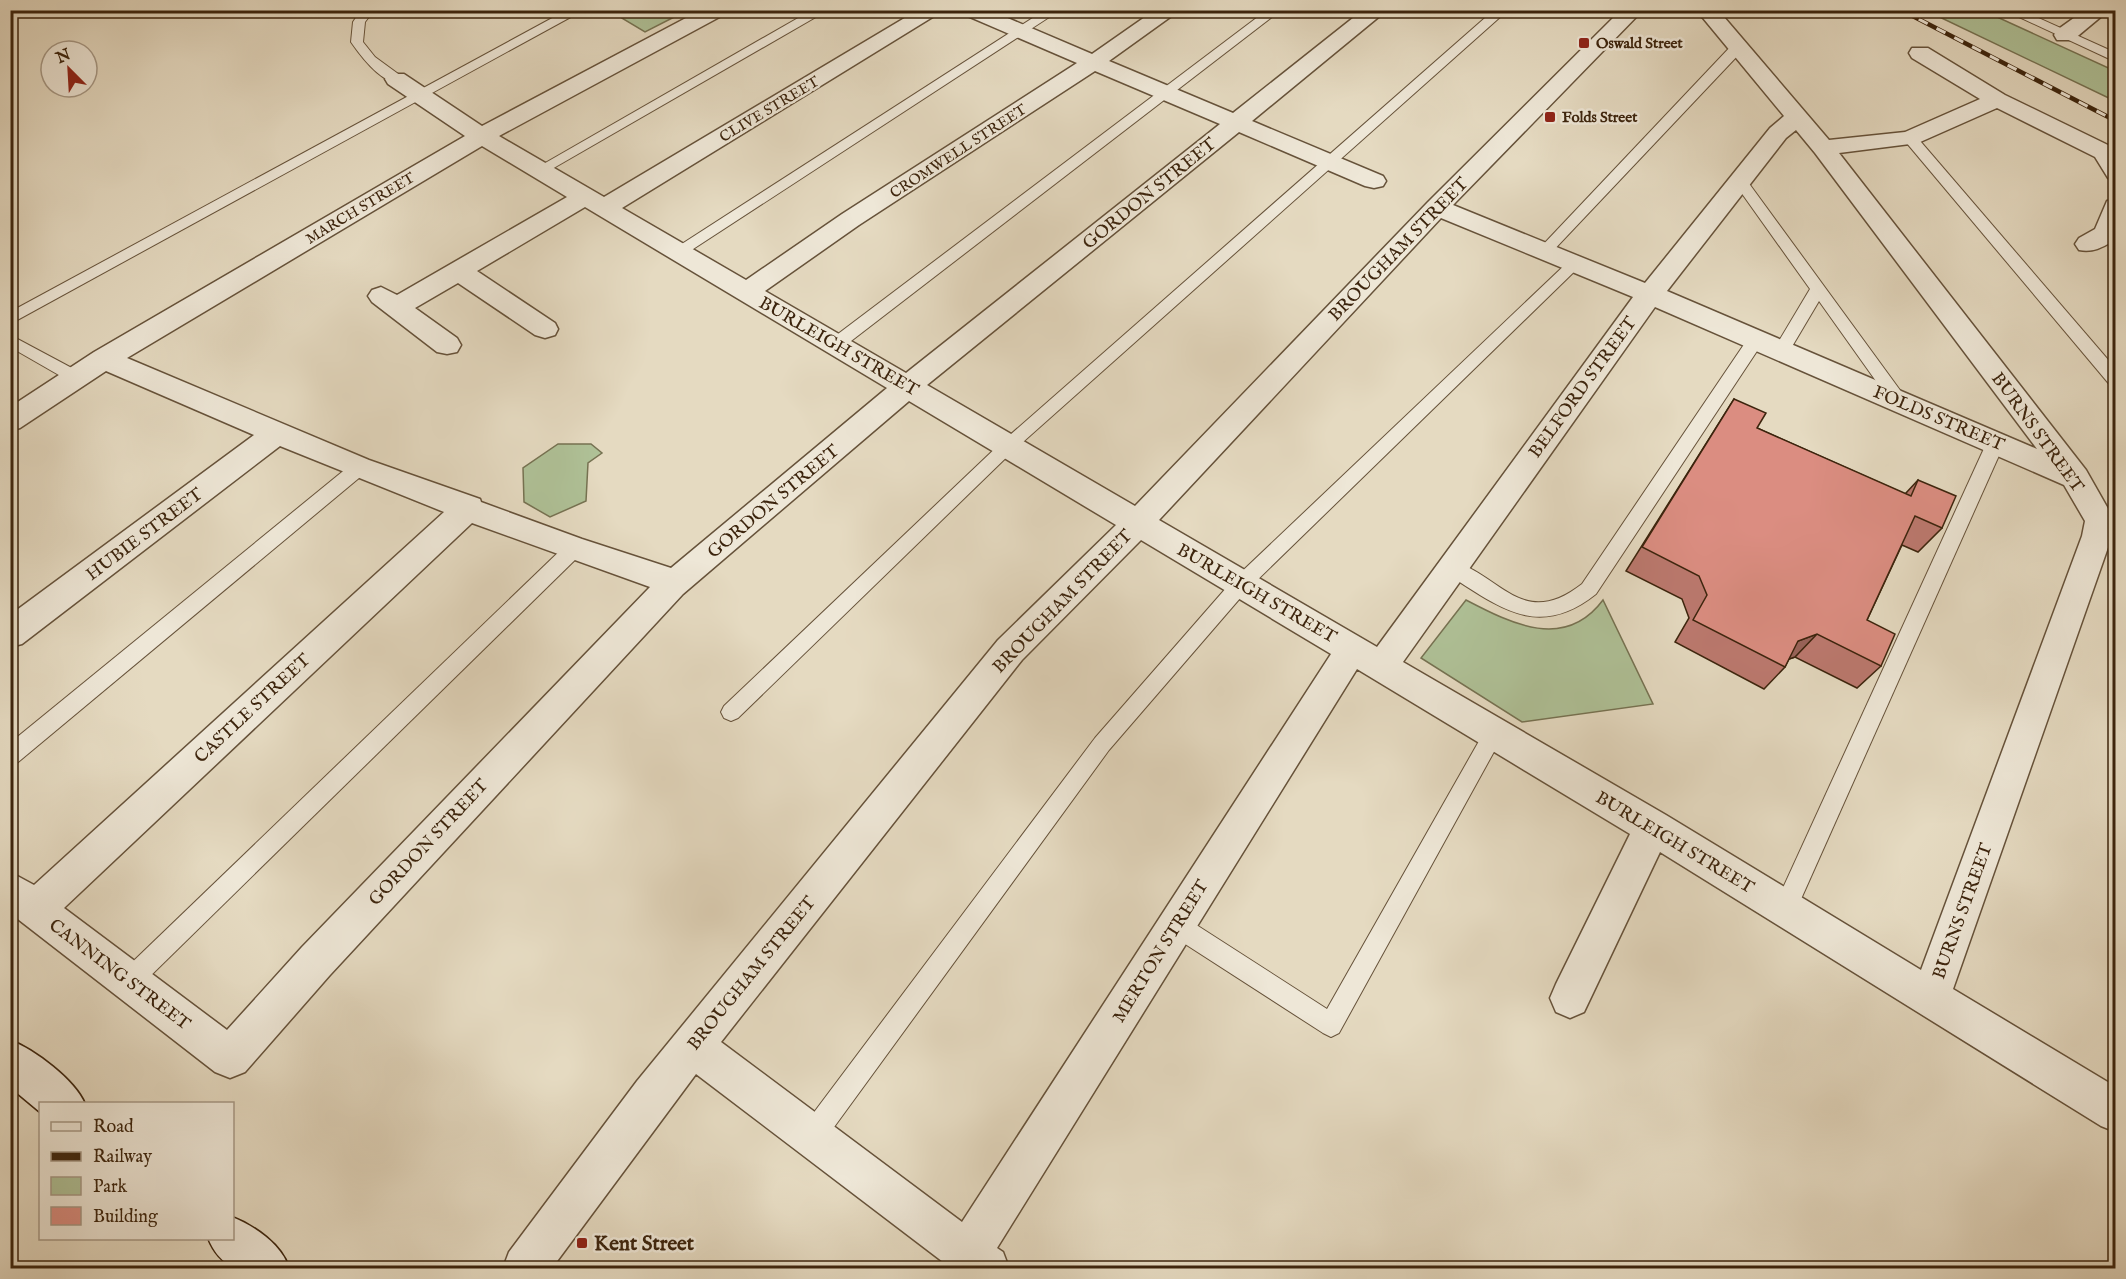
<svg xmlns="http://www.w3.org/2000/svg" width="2126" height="1279" viewBox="0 0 2126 1279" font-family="'IM FELL English',serif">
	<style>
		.green { fill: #afc197; stroke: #767252; stroke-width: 1.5 }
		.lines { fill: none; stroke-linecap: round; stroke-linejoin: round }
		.service-casing { stroke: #66523a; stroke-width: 2 }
		.minor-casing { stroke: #66523a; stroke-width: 3 }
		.secondary-casing { stroke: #3c240d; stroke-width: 3 }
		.service { fill: #eee7d7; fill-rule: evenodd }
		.minor { fill: #eee7d7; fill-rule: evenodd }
		.secondary { fill: #eee7d7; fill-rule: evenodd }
		.rail-casing { stroke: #3c240d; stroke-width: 4.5 }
		.rail { stroke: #eee7d7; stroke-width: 3; stroke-dasharray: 10; stroke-linecap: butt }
		.wall { fill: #bc796f; stroke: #3c240d; stroke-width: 1.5 }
		.shaded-wall { fill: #99635a; stroke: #3c240d; stroke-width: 1.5 }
		.building { fill: #db8d81; stroke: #3c240d; stroke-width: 1.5 }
		.poi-dot { fill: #8f2418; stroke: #eee7d7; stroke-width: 2 }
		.labels { text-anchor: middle; stroke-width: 5; stroke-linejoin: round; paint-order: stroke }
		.far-poi-label { font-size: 15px; font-weight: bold; fill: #3c240d; stroke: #eee7d7; text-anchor: start }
		.far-street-label { font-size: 15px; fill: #3c240d; stroke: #eee7d7 }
		.street-label { font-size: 18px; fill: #3c240d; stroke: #eee7d7 }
		.near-poi-label { font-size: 21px; font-weight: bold; fill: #3c240d; stroke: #eee7d7; text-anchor: start }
	</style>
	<rect width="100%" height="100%" fill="#e5dac1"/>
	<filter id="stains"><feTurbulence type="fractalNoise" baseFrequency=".00333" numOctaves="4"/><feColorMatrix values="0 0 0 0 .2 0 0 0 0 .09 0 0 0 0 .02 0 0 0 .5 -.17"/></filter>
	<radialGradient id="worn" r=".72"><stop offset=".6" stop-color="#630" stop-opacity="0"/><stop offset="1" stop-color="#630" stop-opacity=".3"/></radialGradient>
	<!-- green -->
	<g class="green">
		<polygon points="610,11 686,11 645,32"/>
		<polygon points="1927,11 1984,11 2115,71 2115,101"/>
		<polygon points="558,444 591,444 602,453 588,463 586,501 550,517 524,502 523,468"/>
		<path d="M1466,600C1512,624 1565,651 1603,600L1653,704L1522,722L1421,658Z"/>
	</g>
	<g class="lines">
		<!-- service casing -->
		<g class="service-casing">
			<g id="service">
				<path d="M361,10H374L365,22L363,42L375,57L401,76V82C383,86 360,55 351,42L353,22Z"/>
				<polygon points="567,10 578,13 10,324 10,312"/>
				<polygon points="812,10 828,10 545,173 540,174 533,170"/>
				<polygon points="1045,10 1060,10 684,255 674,255 671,252 674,249"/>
				<polygon points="1267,10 1281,10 842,348 830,348 828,344 830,340"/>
				<polygon points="1494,10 1508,10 1014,450 738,718 731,721 724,718 721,712 724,706 1002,442"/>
				<polygon points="2004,10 2021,10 2116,53 2116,62"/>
				<polygon points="1738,43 1744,47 1743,50 1549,255 1539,255 1536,252 1539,249 1733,44"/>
				<polygon points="1910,134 1915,135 2116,369 2116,387 2110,385 1905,141 1905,135"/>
				<polygon points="1740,177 1745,178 1905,397 1907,401 1905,405 1893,405 1819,301 1787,355 1775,355 1773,351 1810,289 1733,181"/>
				<polygon points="1574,259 1579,261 1582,264 1579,267 1248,589 1109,750 821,1145 812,1149 803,1145 799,1136 803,1127 1095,738 1234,579 1569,261"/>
				<polygon points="10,335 83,374 85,378 83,382 71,382 10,347"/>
				<path d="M1755,335L1761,337L1763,341L1761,345L1596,594C1537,641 1498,606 1444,572L1442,567L1444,562L1451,560C1503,577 1523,630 1582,584L1749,337Z"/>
				<polygon points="1996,436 2002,438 2005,442 1793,917 1785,920 1777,917 1774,909 1777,901 1987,442 1990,438"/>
				<polygon points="359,461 365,463 368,468 365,473 17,763 10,765 10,743 353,463"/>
				<polygon points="574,542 581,544 583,549 581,554 137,989 129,993 121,989 117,981 121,973 567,544"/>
				<polygon points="1494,724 1501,727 1504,733 1501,739 1339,1033 1331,1037 1323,1033 1168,933 1165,925 1168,917 1176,914 1184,917 1327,1009 1487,727"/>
			</g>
		</g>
		<!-- minor casing -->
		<g class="minor-casing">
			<g id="minor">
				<path d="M701,10H728L725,14L499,136L604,197L918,10H944L622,208L746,280L842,214L1077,63L963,14L960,10H989L1092,54L1155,10H1180L1109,61L1233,113L1363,10H1387L1252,121L1383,176L1386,181L1383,186L1374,188L1365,186L1239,132L927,385L1135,506L1428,202L1621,10H1643L1453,205L1645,283L1770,128L1784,116L1703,18L1690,10H1718L1829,140L1905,132L1980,99L1912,58L1909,53L1912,48H1928L2005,95L2112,147L2116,152V180L2108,178L2095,157L1997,108L1918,143L1839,153L2086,470L2115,521L2112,536L1953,989L2116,1087V1132L2101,1126L1660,852L1584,1012L1570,1018L1556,1012L1550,998L1556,984L1630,834L1357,669L997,1248L1003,1252L1009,1268H951L696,1074L552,1268H503L509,1252L637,1081L998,640L1116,525L909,401L683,594L330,975L245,1072L230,1078L215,1072L10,913V872L34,885L444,512L280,446L22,644L10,647V615L254,435L106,371L20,428L10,431V407L94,352L465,136L388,84L385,79L388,74H404L482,126ZM1095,71L1220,124L906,373L765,291L859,225ZM1796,130L1815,153L2037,449L1667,291L1786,138ZM482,146L567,197L397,295L381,287L372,290L368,296L372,302L437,352L447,354L457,352L461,345L457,338L415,308L458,283L535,335L545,338L555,335L558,329L555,323L477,271L585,207L887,388L671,568L582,539L481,502L480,499L369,460L127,358ZM1441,218L1633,297L1377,647L1159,520ZM1655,307L2064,485L2085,521L2082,536L1921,970L1666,815L1403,662ZM472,523L650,587L302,947L227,1030L64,908ZM1141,540L1331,654L962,1222L721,1042L1022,660Z"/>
				<polygon points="2085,10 2109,10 2073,40 2057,40 2054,35 2057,30"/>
				<path d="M2116,199L2115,240C2103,247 2093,253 2079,250L2075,244L2079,238L2095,229L2107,201Z"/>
			</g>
		</g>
		<!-- secondary casing -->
		<g class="secondary-casing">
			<g id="secondary">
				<path d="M10,1040C35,1050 75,1080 85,1104H40V1112L10,1087Z"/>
				<path d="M232,1217C255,1226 282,1245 289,1268C252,1268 225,1279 208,1238H232Z"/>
			</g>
		</g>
		<!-- service -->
		<use href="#service" class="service"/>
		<!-- minor -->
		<use href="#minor" class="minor"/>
		<!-- secondary -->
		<use href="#secondary" class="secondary"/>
		<!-- rail casing -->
		<g class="rail-casing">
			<polyline id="rail" points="1901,10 2116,121"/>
		</g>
		<!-- rail -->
		<use href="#rail" class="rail"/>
	</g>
	<!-- wall -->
	<polygon class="wall" points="1734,399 1757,428 1905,494 1918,480 1942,528 1918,552 1902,545 1867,620 1881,666 1857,688 1795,657 1789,659 1785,667 1764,689 1675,642 1689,618 1682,599 1626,571"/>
	<!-- shaded-wall -->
	<polygon class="shaded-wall" points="1817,634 1795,657 1777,663 1798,641"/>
	<!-- building -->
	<polygon class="building" points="1734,399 1766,413 1757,428 1911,496 1918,480 1956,496 1942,528 1915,516 1867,620 1895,634 1881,666 1817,634 1798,641 1785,667 1693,620 1707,595 1699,576 1642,547"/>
	<!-- markers -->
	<g class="poi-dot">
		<rect x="1578" y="37" width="12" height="12" rx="3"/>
		<rect x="1544" y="111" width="12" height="12" rx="3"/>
		<rect x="576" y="1237" width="12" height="12" rx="3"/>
	</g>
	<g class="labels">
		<!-- far-poi labels -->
		<g class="far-poi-label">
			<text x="1596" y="48">Oswald Street</text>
			<text x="1562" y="122">Folds Street</text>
		</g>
		<!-- far-street labels -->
		<g class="far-street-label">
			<text transform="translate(769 109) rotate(-31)" y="5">CLIVE STREET</text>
			<text transform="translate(958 151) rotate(-33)" y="5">CROMWELL STREET</text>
			<text transform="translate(360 208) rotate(-31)" y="5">MARCH STREET</text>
		</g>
		<!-- street labels -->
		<g class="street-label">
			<text transform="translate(1149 193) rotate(-39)" y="6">GORDON STREET</text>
			<text transform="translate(1398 249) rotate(-46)" y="6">BROUGHAM STREET</text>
			<text transform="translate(839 346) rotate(30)" y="6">BURLEIGH STREET</text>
			<text transform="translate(1582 387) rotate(-54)" y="6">BELFORD STREET</text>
			<text transform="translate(1939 418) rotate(23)" y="6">FOLDS STREET</text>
			<text transform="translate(2038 432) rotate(54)" y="6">BURNS STREET</text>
			<text transform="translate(773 501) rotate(-40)" y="6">GORDON STREET</text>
			<text transform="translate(144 534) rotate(-37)" y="6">HUBIE STREET</text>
			<text transform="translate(1257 593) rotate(30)" y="6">BURLEIGH STREET</text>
			<text transform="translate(1062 601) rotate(-46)" y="6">BROUGHAM STREET</text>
			<text transform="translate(252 708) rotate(-43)" y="6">CASTLE STREET</text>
			<text transform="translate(428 842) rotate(-47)" y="6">GORDON STREET</text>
			<text transform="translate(1675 842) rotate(31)" y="6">BURLEIGH STREET</text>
			<text transform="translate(1962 911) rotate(-70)" y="6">BURNS STREET</text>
			<text transform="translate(1160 951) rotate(-58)" y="6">MERTON STREET</text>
			<text transform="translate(751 973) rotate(-51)" y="6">BROUGHAM STREET</text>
			<text transform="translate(120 974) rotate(37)" y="6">CANNING STREET</text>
		</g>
		<!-- near-poi labels -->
		<g class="near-poi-label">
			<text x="594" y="1250">Kent Street</text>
		</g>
	</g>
	<!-- margin -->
	<rect width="2126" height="1279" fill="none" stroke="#e5dac1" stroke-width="36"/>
	<rect x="12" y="12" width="2102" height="1255" fill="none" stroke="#3c240d" stroke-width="3"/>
	<rect x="18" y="18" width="2090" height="1243" fill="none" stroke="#3c240d" stroke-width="1.5"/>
	<!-- legend -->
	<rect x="39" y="1102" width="195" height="138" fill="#eee7d7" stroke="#a79986" stroke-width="1.5"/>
	<rect x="51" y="1122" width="30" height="9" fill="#eee7d7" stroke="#a79986" stroke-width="1.5"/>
	<text x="93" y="1132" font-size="18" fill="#3c240d">Road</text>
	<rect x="51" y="1152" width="30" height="9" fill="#3c240d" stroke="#a79986" stroke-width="1.5"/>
	<text x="93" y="1162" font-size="18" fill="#3c240d">Railway</text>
	<rect x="51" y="1177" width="30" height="18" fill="#afc197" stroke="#a79986" stroke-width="1.5"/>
	<text x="93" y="1192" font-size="18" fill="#3c240d">Park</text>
	<rect x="51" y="1207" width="30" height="18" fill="#db8d81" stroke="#a79986" stroke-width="1.5"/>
	<text x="93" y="1222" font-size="18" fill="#3c240d">Building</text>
	<!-- north arrow -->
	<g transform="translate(69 69) rotate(336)"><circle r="28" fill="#eee7d7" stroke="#a79986" stroke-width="1.5"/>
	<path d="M0-4.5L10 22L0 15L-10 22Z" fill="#8f2418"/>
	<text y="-9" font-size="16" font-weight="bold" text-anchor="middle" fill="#3c240d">N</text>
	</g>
	<rect width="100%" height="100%" filter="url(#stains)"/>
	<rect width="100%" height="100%" fill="url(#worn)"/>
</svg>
